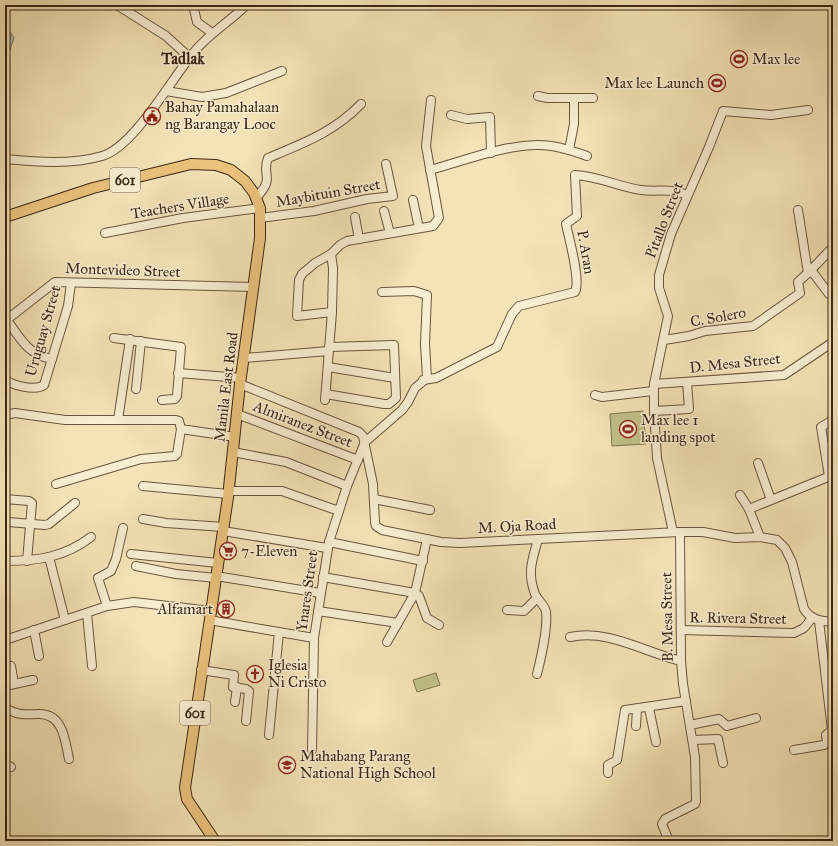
<svg xmlns="http://www.w3.org/2000/svg" width="838" height="846" viewBox="0 0 838 846" font-family="'IM FELL Great Primer',serif">
	<style>
		.green { fill: #c2c189; stroke: #7f7450 }
		.water { fill: #9bbeb0; stroke: #758173 }
		.lines { fill: none; stroke-linecap: round; stroke-linejoin: round }
		.minor-casing { stroke: #6a553f; stroke-width: 10 }
		.major-casing { stroke: #3c2617; stroke-width: 12 }
		.minor { stroke: #f7edd0; stroke-width: 8 }
		.major { stroke: #eac27b; stroke-width: 10 }
		.labels { text-anchor: middle; stroke-width: 3; stroke-linejoin: round; paint-order: stroke }
		.shield { fill: #f7edd0; stroke: #74624e; stroke-width: 1 }
		.shield-label { font-size: 14px; font-weight: bold; fill: #3c2617 }
		.poi-label { font-size: 15px; fill: #3c2617; stroke: #f7edd0; text-anchor: start }
		.street-label { font-size: 15px; fill: #3c2617; stroke: #f7edd0 }
		.neighbourhood-label { font-size: 16px; font-weight: bold; fill: #3c2617; stroke: #f7edd0 }
	</style>
	<rect width="100%" height="100%" fill="#f3e3b6"/>
	<filter id="stains"><feTurbulence type="fractalNoise" baseFrequency=".005" numOctaves="4"/><feColorMatrix values="0 0 0 0 .2 0 0 0 0 .09 0 0 0 0 .02 0 0 0 .5 -.17"/></filter>
	<radialGradient id="worn" r=".72"><stop offset=".6" stop-color="#630" stop-opacity="0"/><stop offset="1" stop-color="#630" stop-opacity=".3"/></radialGradient>
	<!-- green -->
	<g class="green">
		<polygon points="643,411 646,444 612,446 610,414"/>
		<polygon points="436,673 440,685 417,692 413,680"/>
	</g>
	<!-- water -->
	<polygon class="water" points="5,23 14,38 5,65"/>
	<g class="lines">
		<!-- minor casing -->
		<g class="minor-casing">
			<g id="minor">
				<polyline points="117,5 166,36 189,57"/>
				<polyline points="193,5 197,22 212,33"/>
				<polyline points="166,91 202,97 226,93 282,71"/>
				<polyline points="538,96 547,98 593,98"/>
				<polyline points="451,115 467,119 490,117 491,153"/>
				<polyline points="569,150 574,124 574,98"/>
				<path d="M5,159C36,162 72,165 102,156C134,147 172,78 194,52C209,33 230,22 246,5"/>
				<path d="M430,170C464,161 500,146 536,145C553,144 571,150 587,156"/>
				<path d="M256,198C276,177 261,176 268,158C304,143 334,132 361,104"/>
				<polyline points="413,200 419,228"/>
				<polyline points="798,210 808,273"/>
				<polyline points="384,211 390,233"/>
				<polyline points="355,217 359,239"/>
				<polyline points="260,218 314,211 367,199 393,196 386,164"/>
				<polyline points="105,233 183,218 260,208"/>
				<polyline points="811,270 833,247"/>
				<polyline points="332,312 297,316 299,280 302,274 315,263 331,254 340,245 347,241 433,226 439,218 426,146 431,100"/>
				<path d="M7,320C20,338 28,355 52,359"/>
				<polyline points="5,321 55,282 253,287"/>
				<polyline points="114,338 181,347 177,396 175,399 162,400"/>
				<polyline points="664,340 689,336 705,331 753,326 800,293 798,282 811,270 829,294 833,292"/>
				<polyline points="244,358 328,351"/>
				<polyline points="328,367 395,378"/>
				<polyline points="178,373 241,378"/>
				<path d="M5,379C12,386 36,391 44,385L68,306L71,283"/>
				<path d="M423,380L436,378L497,347L512,314L519,306L575,292C581,280 569,239 566,224L577,216L575,175C598,176 619,187 641,190C658,192 671,188 687,195"/>
				<path d="M240,384L359,432L363,436L373,484L375,522L376,526L382,530L441,542L460,543L680,532H703L735,538L760,537L777,540L785,548L792,562L804,609C811,620 821,621 833,622"/>
				<polyline points="654,384 784,375 833,342"/>
				<polyline points="136,389 141,341"/>
				<polyline points="326,394 384,404 389,404 396,398 394,345 329,347"/>
				<polyline points="595,395 602,397 653,391"/>
				<polyline points="325,400 332,312 333,268 331,254"/>
				<polyline points="654,411 689,409 687,382"/>
				<polyline points="237,414 358,460"/>
				<polyline points="5,415 15,413 65,420 176,420 179,421 181,429 235,437"/>
				<polyline points="118,420 130,339"/>
				<polyline points="233,452 286,462 347,486"/>
				<polyline points="758,463 771,500"/>
				<polyline points="829,476 821,427 833,420"/>
				<polyline points="56,484 141,459 175,456 177,454 181,429"/>
				<polyline points="143,486 228,494"/>
				<polyline points="229,491 282,491 339,511"/>
				<polyline points="740,495 749,509 760,537"/>
				<polyline points="5,499 29,501 32,503 27,561"/>
				<polyline points="374,499 430,510"/>
				<polyline points="749,509 833,475"/>
				<polyline points="143,519 166,523 224,527"/>
				<polyline points="5,520 8,522 45,525 49,524 75,503"/>
				<polyline points="223,531 327,548"/>
				<polyline points="673,532 657,458 654,411 654,384 668,316 659,288 659,275 671,234 709,147 723,111 771,115 808,110"/>
				<polyline points="329,542 423,561"/>
				<polyline points="131,554 218,563"/>
				<polyline points="49,557 65,620"/>
				<path d="M5,561C38,561 65,557 91,537"/>
				<polyline points="136,566 176,574 216,578"/>
				<polyline points="216,576 320,593"/>
				<polyline points="323,577 415,593 419,596 427,618 439,625"/>
				<polyline points="107,606 98,578 111,571 116,559 123,528"/>
				<polyline points="507,610 524,611 537,598"/>
				<polyline points="318,611 398,623"/>
				<polyline points="87,613 92,666"/>
				<polyline points="209,620 314,638"/>
				<polyline points="34,630 39,656"/>
				<polyline points="681,630 794,633 804,628 812,618"/>
				<path d="M570,637C610,629 643,652 681,661"/>
				<polyline points="5,640 107,606 134,602 211,611"/>
				<polyline points="387,642 415,593 427,539"/>
				<polyline points="11,666 14,684"/>
				<polyline points="201,670 234,675 233,687 246,689 249,691 246,721"/>
				<path d="M537,674C541,658 548,628 546,612C545,605 538,601 535,594C527,572 532,561 538,539"/>
				<polyline points="5,686 33,680"/>
				<polyline points="235,702 237,687"/>
				<path d="M5,708C21,716 21,714 38,714C63,713 65,740 69,759"/>
				<polyline points="649,708 656,742"/>
				<polyline points="690,725 719,719 727,726 756,718"/>
				<polyline points="636,726 637,709"/>
				<polyline points="269,735 279,632"/>
				<polyline points="693,740 718,739 723,763"/>
				<polyline points="312,750 314,638 329,542 347,486 365,442 402,410 408,402 415,388 427,378 425,344 427,295 414,291 382,292"/>
				<polyline points="794,750 824,745 827,742 826,735 832,730 819,621"/>
				<polyline points="5,764 11,767"/>
				<polyline points="608,773 608,765 617,760 625,710 686,701"/>
				<polyline points="669,841 662,824 665,819 695,804 696,801 695,757 683,684 681,661 680,532"/>
			</g>
		</g>
		<!-- major casing -->
		<g class="major-casing">
			<polyline id="major" points="5,217 93,188 191,164 216,165 231,170 245,181 254,193 260,208 260,238 240,384 228,497 185,788 187,799 215,841"/>
		</g>
		<!-- minor -->
		<use href="#minor" class="minor"/>
		<!-- major -->
		<use href="#major" class="major"/>
	</g>
	<!-- icons -->
	<defs>
		<g id="stadium-ring" transform="scale(0.9)"><circle r="9.5" fill="#f7edd0" stroke="#8f2418" stroke-width="1.5"/><path d="M0-5a6.5 5 0 1 0 0 10a6.5 5 0 1 0 0-10ZM-3.5-1.8h7v3.6h-7Z" fill="#8f2418"/></g>
		<g id="civic-ring" transform="scale(0.9)"><circle r="9.5" fill="#f7edd0" stroke="#8f2418" stroke-width="1.5"/><path d="M-.6-6.5H3V-4.5H.6V-3L4-1V1h2V6H-6V1h2V-1L-.6-3ZM-1.2 2.5V6h2.4V2.5Z" fill="#8f2418"/></g>
		<g id="supermarket-ring" transform="scale(0.9)"><circle r="9.5" fill="#f7edd0" stroke="#8f2418" stroke-width="1.5"/><path d="M-6-5.5h2.5l.6 2H6L4.5 2H-2.5L-4.4-4H-6ZM-1.5 3.2a1.3 1.3 0 1 0 .1 0ZM3 3.2a1.3 1.3 0 1 0 .1 0Z" fill="#8f2418"/></g>
		<g id="building-ring" transform="scale(0.9)"><circle r="9.5" fill="#f7edd0" stroke="#8f2418" stroke-width="1.5"/><path d="M-4-6H4V6H1V3H-1V6H-4ZM-2.5-4.3h1.7v1.8h-1.7ZM.8-4.3h1.7v1.8H.8ZM-2.5-1h1.7V.8h-1.7ZM.8-1h1.7V.8H.8Z" fill="#8f2418"/></g>
		<g id="church-ring" transform="scale(0.9)"><circle r="9.5" fill="#f7edd0" stroke="#8f2418" stroke-width="1.5"/><path d="M-1.2-6h2.4v3.5h3.3v2.4h-3.3V6h-2.4V-.1h-3.3v-2.4h3.3Z" fill="#8f2418"/></g>
		<g id="school-ring" transform="scale(0.9)"><circle r="9.5" fill="#f7edd0" stroke="#8f2418" stroke-width="1.5"/><path d="M0-5L7-2L0 1L-7-2ZM-4 1L0 2.5L4 1V4Q0 6-4 4Z" fill="#8f2418"/></g>
	</defs>
	<g fill-rule="evenodd">
		<use href="#stadium-ring" x="739" y="59"/>
		<use href="#stadium-ring" x="717" y="83"/>
		<use href="#civic-ring" x="152" y="116"/>
		<use href="#stadium-ring" x="628" y="429"/>
		<use href="#supermarket-ring" x="228" y="551"/>
		<use href="#building-ring" x="226" y="609"/>
		<use href="#church-ring" x="255" y="674"/>
		<use href="#school-ring" x="287" y="765"/>
	</g>
	<g class="labels">
		<!-- shield labels -->
		<g class="shield">
			<rect x="110" y="168" width="30" height="24" rx="3"/>
			<rect x="180" y="701" width="30" height="24" rx="3"/>
		</g>
		<g class="shield-label">
			<text x="125" y="185">601</text>
			<text x="195" y="718">601</text>
		</g>
		<!-- poi labels -->
		<g class="poi-label">
			<text x="752" y="64">Max lee</text>
			<text x="704" y="88" text-anchor="end">Max lee Launch</text>
			<text x="165" y="112">Bahay Pamahalaan<tspan x="165" dy="17">ng Barangay Looc</tspan></text>
			<text x="641" y="425">Max lee 1<tspan x="641" dy="17">landing spot</tspan></text>
			<text x="241" y="556">7-Eleven</text>
			<text x="213" y="614" text-anchor="end">Alfamart</text>
			<text x="268" y="670">Iglesia<tspan x="268" dy="17">Ni Cristo</tspan></text>
			<text x="300" y="761">Mahabang Parang<tspan x="300" dy="17">National High School</tspan></text>
		</g>
		<!-- street labels -->
		<g class="street-label">
			<text transform="translate(328 193) rotate(-10)" y="5">Maybituin Street</text>
			<text transform="translate(180 206) rotate(-9)" y="5">Teachers Village</text>
			<text transform="translate(664 220) rotate(-69)" y="5">Pitallo Street</text>
			<text transform="translate(586 252) rotate(80)" y="5">P. Aran</text>
			<text transform="translate(123 270) rotate(2)" y="5">Montevideo Street</text>
			<text transform="translate(718 317) rotate(-10)" y="5">C. Solero</text>
			<text transform="translate(43 331) rotate(-74)" y="5">Uruguay Street</text>
			<text transform="translate(735 363) rotate(-6)" y="5">D. Mesa Street</text>
			<text transform="translate(226 387) rotate(-83)" y="5">Manila East Road</text>
			<text transform="translate(303 424) rotate(21)" y="5">Almiranez Street</text>
			<text transform="translate(517 526) rotate(-3)" y="5">M. Oja Road</text>
			<text transform="translate(307 591) rotate(-82)" y="5">Ynares Street</text>
			<text transform="translate(667 617) rotate(-91)" y="5">B. Mesa Street</text>
			<text transform="translate(738 618) rotate(1)" y="5">R. Rivera Street</text>
		</g>
		<!-- neighbourhood labels -->
		<g class="neighbourhood-label">
			<text x="183" y="64">Tadlak</text>
		</g>
	</g>
	<!-- margin -->
	<rect width="838" height="846" fill="none" stroke="#f3e3b6" stroke-width="20"/>
	<rect x="6" y="6" width="826" height="834" fill="none" stroke="#3c2617" stroke-width="2"/>
	<rect x="10" y="10" width="818" height="826" fill="none" stroke="#3c2617"/>
	<rect width="100%" height="100%" filter="url(#stains)"/>
	<rect width="100%" height="100%" fill="url(#worn)"/>
</svg>
